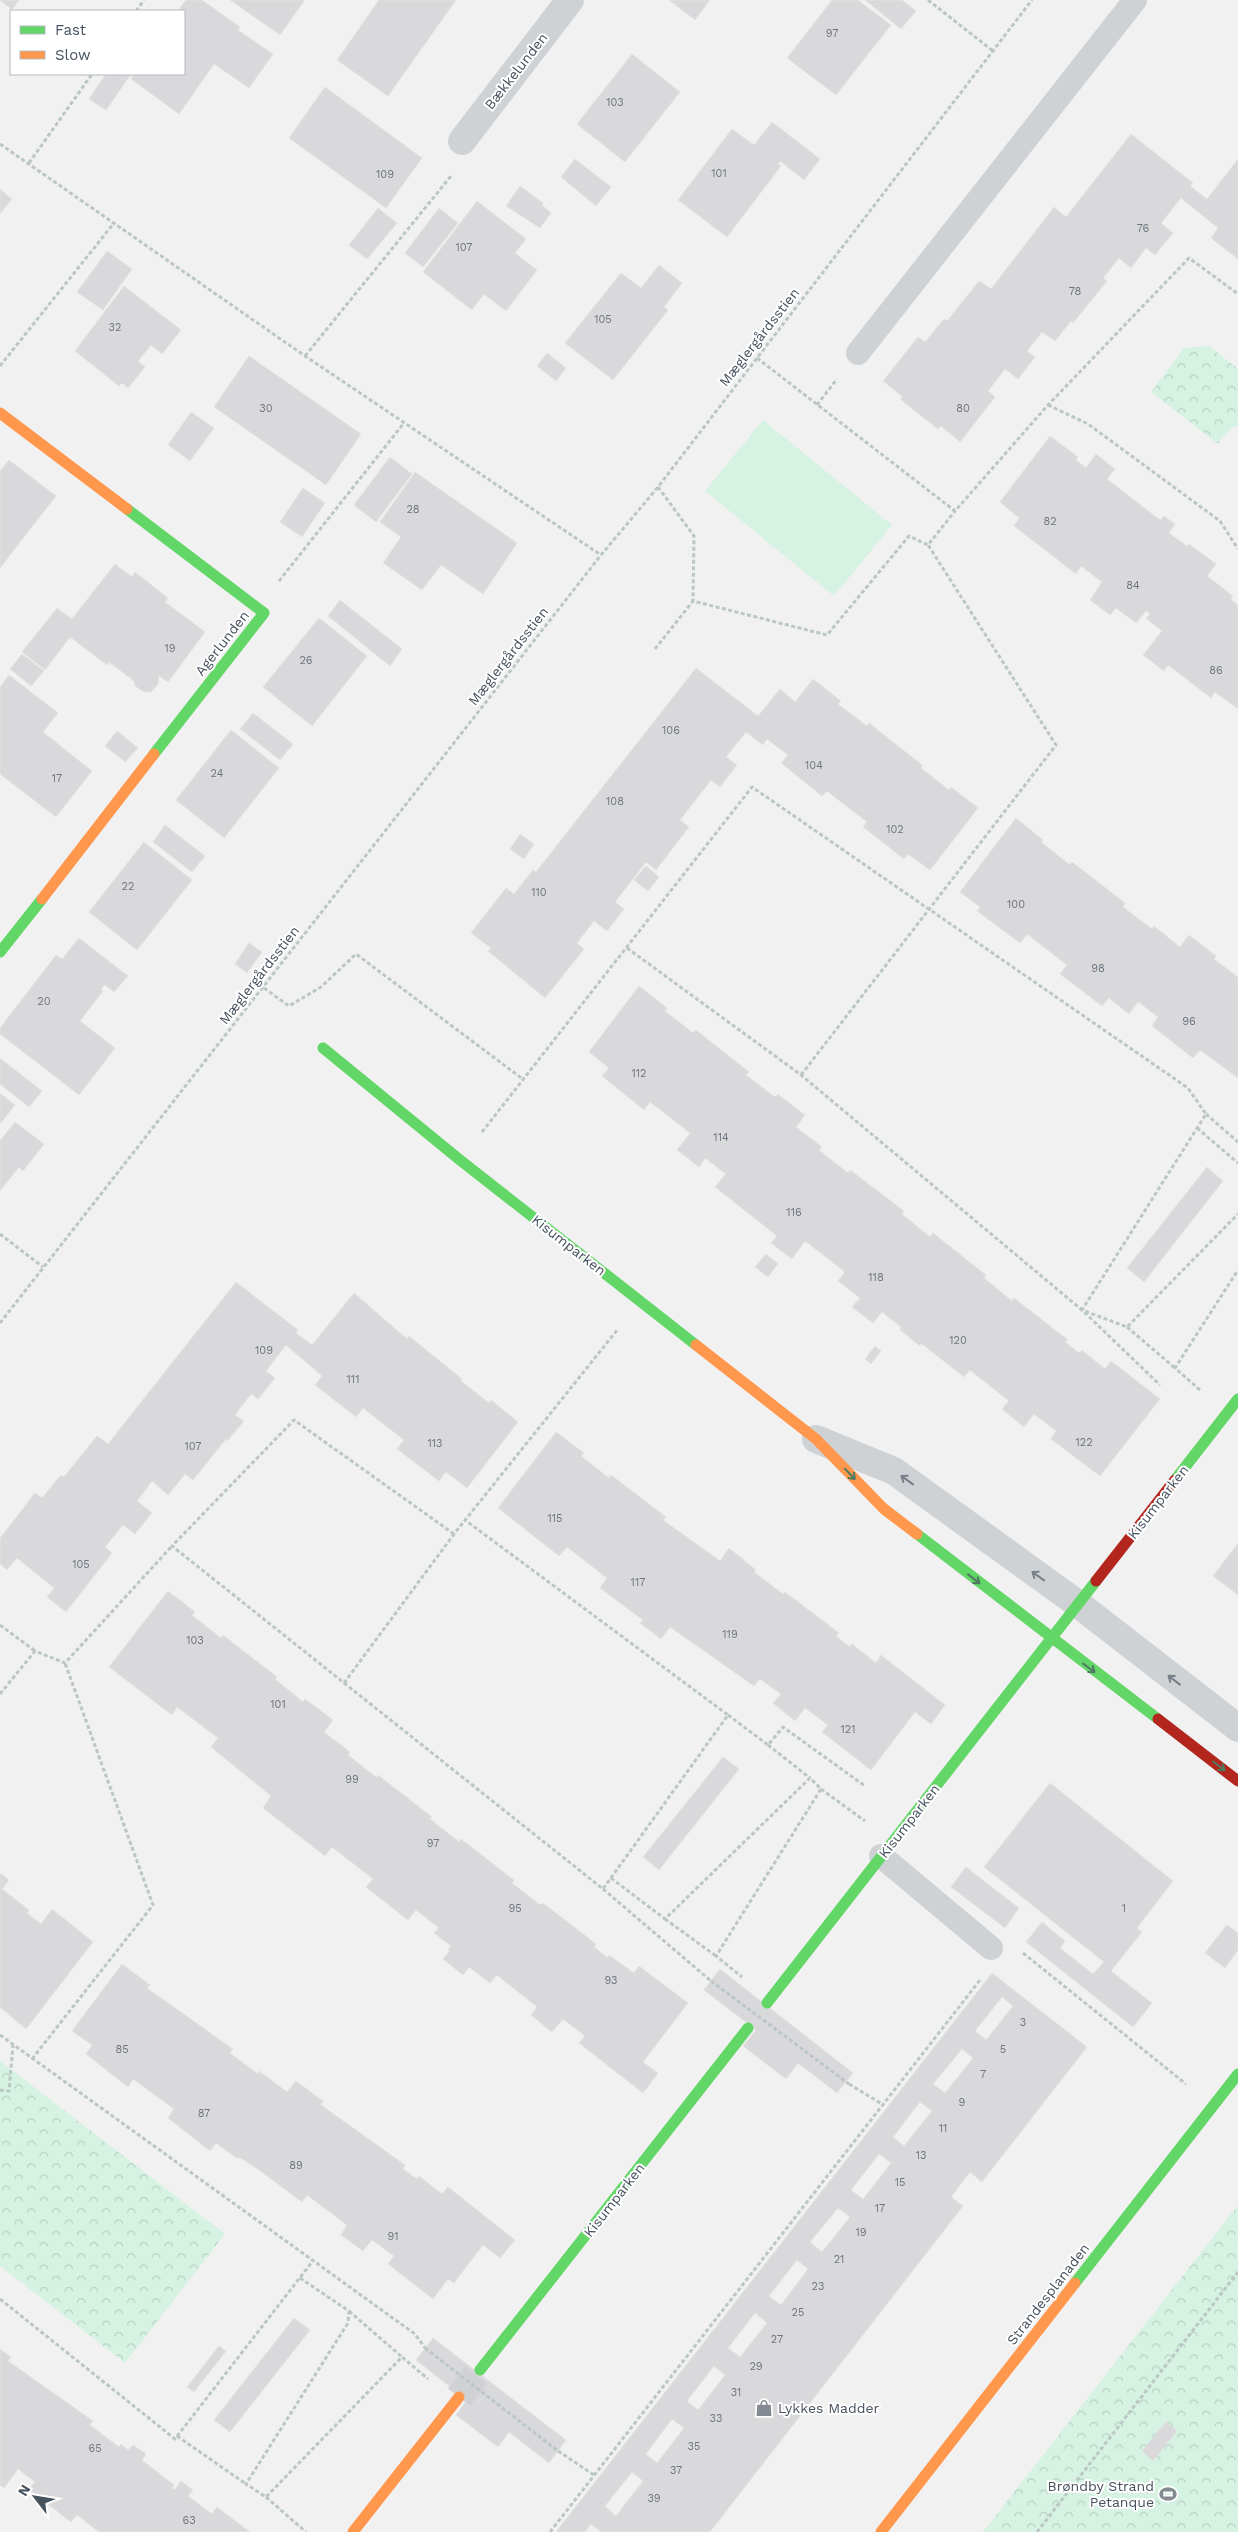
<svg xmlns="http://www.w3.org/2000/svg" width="1238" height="2532" viewBox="0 0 1238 2532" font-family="'Work Sans',sans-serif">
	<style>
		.grass { fill: #d5f2e2 }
		.park { fill: url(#park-crowns) }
		.building { fill: #d9d9db; stroke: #e3e3e4; fill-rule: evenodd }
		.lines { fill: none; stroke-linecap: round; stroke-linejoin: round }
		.secondary-tunnel { stroke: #d0d1d4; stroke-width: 28; stroke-dasharray: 28 14; stroke-linecap: butt }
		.path { stroke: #bbc7c5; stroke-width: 3; stroke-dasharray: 4 2.5; stroke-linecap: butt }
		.lane { stroke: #cfd2d5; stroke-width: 24 }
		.street { stroke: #cfd2d5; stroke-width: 28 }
		.fast { stroke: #63d668; stroke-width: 11 }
		.slow { stroke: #ff974d; stroke-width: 11 }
		.jam { stroke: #b3261e; stroke-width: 11 }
		.path-bridge { stroke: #bbc7c5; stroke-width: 3; stroke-dasharray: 4 2.5; stroke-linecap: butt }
		.oneway { stroke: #4f7a62 }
		.oneway2 { stroke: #777f88 }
		.labels { text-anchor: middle; stroke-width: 4; stroke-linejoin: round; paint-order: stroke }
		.number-label { font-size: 11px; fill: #6d757f }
		.street-label { font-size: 14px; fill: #47525f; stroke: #fff }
		.poi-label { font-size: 14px; fill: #47525f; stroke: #fff; text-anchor: start }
	</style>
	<defs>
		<pattern id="park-crowns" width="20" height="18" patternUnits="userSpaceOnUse" patternTransform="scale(1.25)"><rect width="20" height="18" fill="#d5f2e2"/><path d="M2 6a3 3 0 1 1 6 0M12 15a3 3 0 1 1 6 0" fill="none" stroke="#b8d1c4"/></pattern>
	</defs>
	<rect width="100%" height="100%" fill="#f2f1f1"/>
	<!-- grass -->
	<polygon class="grass" points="763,420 892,525 834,596 705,491"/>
	<!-- park -->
	<g class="park">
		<polygon points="1209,346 1238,369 1238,426 1232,427 1218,444 1151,392 1184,348"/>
		<polygon points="0,2061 225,2234 125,2363 0,2266"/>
		<polygon points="1238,2205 1238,2532 983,2532"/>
	</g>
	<!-- building -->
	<g class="building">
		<polygon points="0,0 19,0 12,10"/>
		<polygon points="186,0 202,0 240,27 238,30 273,54 249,88 214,64 179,114 131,79 134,74 184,74 184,11 178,11"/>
		<polygon points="230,0 303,0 304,1 280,35"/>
		<polygon points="379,0 456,0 388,96 337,60"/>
		<polygon points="669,0 710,0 695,20"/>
		<polygon points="832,0 858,0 891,25 836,95 787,58"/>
		<polygon points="865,0 902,0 916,11 901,29"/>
		<polygon points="632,54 680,92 625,162 577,124"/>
		<polygon points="106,74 131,74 106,110 89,99"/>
		<polygon points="325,87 422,158 386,208 289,138"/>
		<polygon points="772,122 820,159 804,180 780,161 778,164 781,166 727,237 678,200 732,129 754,145"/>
		<polygon points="1131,134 1193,183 1190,186 1207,199 1238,159 1238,259 1211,238 1218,228 1181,198 1161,223 1173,233 1155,255 1146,248 1131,268 1119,258 1103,278 1107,281 1073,323 1071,321 1055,341 1042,332 1027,351 1035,357 1018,379 1005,369 988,391 995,397 960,442 941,426 938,429 900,399 903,397 883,381 918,337 925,342 944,319 947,321 979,281 991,289 1054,207 1066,217"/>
		<polygon points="575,159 611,187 596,206 561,177"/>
		<polygon points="520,186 543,203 542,205 551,213 540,228 506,206"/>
		<polygon points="0,189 12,199 0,214"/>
		<polygon points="477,201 526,239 515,253 537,270 506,311 484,294 472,310 423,272"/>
		<polygon points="378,208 397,223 367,259 349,245"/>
		<polygon points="439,208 458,223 423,267 405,253"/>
		<polygon points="107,251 132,269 103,310 77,292"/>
		<polygon points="659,265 682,283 664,307 668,310 613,380 565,343 621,273 641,288"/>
		<polygon points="124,286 181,330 162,354 151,345 138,361 145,367 128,388 122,383 119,386 75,351"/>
		<polygon points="547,353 566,368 556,381 537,366"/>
		<polygon points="249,356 361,434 326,485 214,407"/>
		<polygon points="191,412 214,428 190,461 168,445"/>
		<polygon points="1050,436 1078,457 1076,460 1086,468 1096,454 1115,469 1107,479 1160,520 1164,516 1175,524 1169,533 1187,546 1189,544 1216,564 1207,576 1233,596 1231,599 1238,605 1238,709 1215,692 1211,698 1168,665 1164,671 1143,655 1162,631 1146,618 1150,614 1146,611 1136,623 1116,608 1110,615 1090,600 1102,582 1081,566 1076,574 1014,526 1019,518 1000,502"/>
		<polygon points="390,457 412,474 376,522 354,505"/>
		<polygon points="9,460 56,496 0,568 0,471"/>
		<polygon points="415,472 517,543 483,594 441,565 422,590 383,563 401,537 380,522"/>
		<polygon points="303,488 325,503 302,537 280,522"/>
		<polygon points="115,564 132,577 135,572 168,598 165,602 205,632 168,682 159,676 158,684 151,692 144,692 135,686 134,681 109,662 107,665 70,637 45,670 22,652 57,608 72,619"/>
		<polygon points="340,600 402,649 390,666 328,616"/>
		<polygon points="319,618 367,656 312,726 263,687"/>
		<polygon points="22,654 44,671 31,686 10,669"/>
		<polygon points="696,668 758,716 780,689 795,702 813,679 841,701 838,704 867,726 869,723 922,765 921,768 949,790 951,787 978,808 930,870 908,854 904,859 863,827 867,822 827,791 822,796 781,763 788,755 767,739 763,745 746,732 726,757 737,765 720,787 711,780 680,820 689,827 656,870 646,862 615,902 624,909 607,931 594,921 577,943 584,949 545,998 488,951 491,948 471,933 506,888 514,894 533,870 536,872"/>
		<polygon points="9,675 58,713 43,732 92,771 56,817 0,774 0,687"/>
		<polygon points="253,713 293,744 280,760 240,729"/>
		<polygon points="231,730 279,768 224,838 176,800"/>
		<polygon points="117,731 138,748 125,762 105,746"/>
		<polygon points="1016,818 1043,840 1041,842 1070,865 1072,862 1125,903 1123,907 1152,929 1154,926 1180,947 1189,935 1216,956 1214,959 1238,977 1238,1078 1200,1050 1193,1058 1152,1026 1158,1017 1138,1002 1129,1014 1109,998 1102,1006 1060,974 1067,965 1027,934 1020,943 977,911 980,907 960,892"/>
		<polygon points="165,825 205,856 192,872 153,842"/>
		<polygon points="520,834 534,844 524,859 510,849"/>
		<polygon points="144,842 192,880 137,950 89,912"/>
		<polygon points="646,866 659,877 648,891 634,880"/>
		<polygon points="79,938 128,976 114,992 105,985 101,989 103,991 80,1021 115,1048 79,1095 0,1034 0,1028 56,955 62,959"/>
		<polygon points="249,943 262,952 247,973 235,964"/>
		<polygon points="639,986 667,1008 665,1011 693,1033 696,1030 749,1072 746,1075 775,1097 778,1094 805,1115 796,1127 822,1147 819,1150 848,1173 850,1170 904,1211 902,1214 930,1237 933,1233 986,1275 984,1278 1012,1301 1014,1298 1068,1340 1065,1342 1079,1353 1082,1350 1105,1369 1111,1361 1160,1399 1100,1476 1051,1439 1056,1431 1034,1414 1024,1427 1002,1409 1009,1401 970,1370 964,1377 921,1343 920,1346 900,1330 901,1327 882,1312 873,1323 852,1307 860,1298 838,1281 845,1272 805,1241 792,1259 771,1243 777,1236 715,1187 726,1174 705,1158 699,1167 677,1150 690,1133 650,1102 644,1110 602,1076 609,1068 589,1052"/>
		<polygon points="0,1058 42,1091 29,1107 0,1084"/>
		<polygon points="0,1093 15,1105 0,1124"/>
		<polygon points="15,1122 44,1144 23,1171 19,1167 0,1191 0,1141"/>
		<polygon points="1207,1167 1223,1181 1144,1282 1127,1268"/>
		<polygon points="766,1254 778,1264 768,1277 755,1267"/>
		<polygon points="236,1282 298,1330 296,1333 312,1345 354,1293 407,1339 409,1336 462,1379 461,1381 489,1403 491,1400 518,1422 467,1488 446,1472 439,1481 397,1449 404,1440 363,1408 356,1417 315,1385 322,1376 286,1345 266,1371 275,1378 258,1399 251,1394 235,1415 244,1421 228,1440 226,1439 193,1480 185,1474 168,1495 152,1481 137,1501 152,1513 135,1534 123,1525 105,1547 112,1553 66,1612 47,1597 54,1588 17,1558 7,1570 0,1564 0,1538 35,1493 42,1498 61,1475 64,1477 97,1436 108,1444"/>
		<polygon points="875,1346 881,1351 871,1364 865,1359"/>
		<polygon points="556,1432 584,1453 581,1456 609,1478 611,1475 666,1517 663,1520 720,1561 729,1548 756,1570 754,1572 783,1594 785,1592 839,1633 836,1636 850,1647 852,1644 876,1663 881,1655 945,1705 931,1724 915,1712 871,1770 822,1732 828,1725 805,1708 795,1721 773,1703 781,1694 760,1679 754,1686 670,1627 661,1639 640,1623 643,1620 600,1588 607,1578 567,1547 559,1556 498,1508"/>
		<polygon points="1238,1543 1238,1595 1213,1576"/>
		<polygon points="168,1591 195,1612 192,1615 221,1638 223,1635 277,1677 275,1679 303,1702 305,1699 333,1720 324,1732 350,1752 348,1755 377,1778 378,1775 432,1817 430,1819 459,1842 461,1839 514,1880 512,1883 540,1905 543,1903 596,1944 594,1947 608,1958 609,1955 634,1973 639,1966 688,2003 643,2062 658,2073 643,2093 579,2043 585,2036 563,2019 552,2032 531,2015 537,2007 497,1975 490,1983 469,1967 463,1975 443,1959 450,1951 448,1950 451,1946 434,1933 439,1928 416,1910 408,1920 366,1887 373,1879 332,1847 325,1856 263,1808 271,1796 211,1747 218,1738 177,1707 172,1715 109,1667"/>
		<polygon points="723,1757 739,1769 659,1870 643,1857"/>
		<polygon points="1050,1783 1173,1881 1137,1928 1142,1932 1111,1971 1152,2003 1133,2027 1026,1942 1042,1922 1065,1941 1060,1948 1093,1974 1104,1962 984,1867"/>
		<polygon points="966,1867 1019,1908 1005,1928 951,1887"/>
		<polygon points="0,1873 9,1880 2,1889 29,1910 27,1913 41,1924 52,1909 93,1942 26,2029 0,2007"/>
		<polygon points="1227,1925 1238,1933 1238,1950 1225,1968 1205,1953"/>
		<polygon points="122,1964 150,1985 147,1988 233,2049 230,2053 258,2074 259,2071 287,2092 296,2081 323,2101 321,2105 405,2165 403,2169 417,2179 419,2176 442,2194 448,2187 515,2240 500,2258 483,2245 454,2283 448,2279 433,2299 388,2264 394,2256 372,2240 363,2251 341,2235 347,2225 307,2195 302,2202 259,2170 239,2157 238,2159 216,2143 210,2151 168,2118 174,2109 133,2079 128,2087 86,2054 92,2045 72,2031"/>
		<polygon points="720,1969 853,2073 837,2093 798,2063 786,2079 743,2046 756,2030 704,1990"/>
		<path d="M992,1973L1087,2047L982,2182L970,2172L951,2197L963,2206L710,2532H601L591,2524L585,2532H556ZM1002,1997L1013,2006L986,2040L975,2031ZM962,2049L973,2058L945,2093L933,2084ZM920,2102L932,2111L904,2146L893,2137ZM879,2154L891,2163L863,2199L851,2190ZM838,2208L850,2217L822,2252L810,2242ZM797,2260L808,2269L781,2305L769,2296ZM755,2313L767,2323L740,2357L728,2348ZM714,2366L725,2375L698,2410L687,2401ZM672,2419L684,2428L657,2463L646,2454ZM632,2472L643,2481L616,2516L605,2506Z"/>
		<polygon points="294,2318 310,2330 230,2432 214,2420"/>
		<polygon points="433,2338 566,2440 549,2463 509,2432 498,2447 456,2415 467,2400 416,2360"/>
		<polygon points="219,2346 226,2351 194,2392 187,2387"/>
		<polygon points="0,2349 11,2357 8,2361 93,2421 90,2425 119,2447 121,2444 128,2450 133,2445 146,2454 142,2460 174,2485 172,2488 175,2490 181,2481 193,2490 188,2496 212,2514 217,2507 250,2532 99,2532 77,2515 71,2522 28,2489 35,2482 18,2469 4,2488 0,2485"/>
		<polygon points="1166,2422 1177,2431 1153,2461 1142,2451"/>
	</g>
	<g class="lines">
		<!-- secondary-tunnel -->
		<polyline class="secondary-tunnel" points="459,2397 480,2370"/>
		<!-- path -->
		<g class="path">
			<polyline points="928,0 993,51"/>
			<polyline points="136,11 144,0"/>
			<polyline points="0,144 305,356 601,555"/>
			<polyline points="29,163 92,74"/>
			<polyline points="305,356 451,176"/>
			<polyline points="757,358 955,511 1048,405 1189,258 1238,294"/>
			<polyline points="0,366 114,223"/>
			<polyline points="817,405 837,379"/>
			<polyline points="1048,405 1088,424 1220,521 1238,549"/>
			<polyline points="658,487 694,536 693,601"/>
			<polyline points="279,581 404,423"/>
			<polyline points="655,649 693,601 827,635 909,536 928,545"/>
			<polyline points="627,948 801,1075 1082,1310 1160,1385"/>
			<polyline points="264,988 289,1006 321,987 356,954 524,1080"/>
			<polyline points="801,1075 1056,745 928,545 955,511"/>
			<polyline points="1206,1114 1238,1142"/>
			<polyline points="1197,1128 1238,1163"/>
			<polyline points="482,1132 752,787 1188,1088 1206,1114 1082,1310 1127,1327 1238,1214"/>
			<polyline points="0,1234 43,1267"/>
			<polyline points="0,1323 601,555 658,487 1032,0"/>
			<polyline points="1127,1327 1175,1368"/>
			<polyline points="1200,1390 1175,1368 1238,1270"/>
			<polyline points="454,1534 294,1420 172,1546 603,1889 728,1715 465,1520"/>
			<polyline points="0,1625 35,1651"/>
			<polyline points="344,1683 454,1534 618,1329"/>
			<polyline points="0,1694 35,1651 65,1663 172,1546"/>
			<polyline points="728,1715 768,1745 783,1727 865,1786"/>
			<polyline points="768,1745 810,1778"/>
			<polyline points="821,1789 865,1821"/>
			<polyline points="611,1878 665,1919 810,1778 821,1789 716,1956 742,1977"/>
			<polyline points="603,1889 711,1981"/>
			<polyline points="665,1919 716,1956"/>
			<polyline points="1023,1953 1186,2084"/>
			<polyline points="0,2035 415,2334 425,2348"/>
			<polyline points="32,2059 153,1905 65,1663"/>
			<polyline points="849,2084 882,2104"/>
			<polyline points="0,2090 9,2091 13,2045"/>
			<polyline points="300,2278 349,2311 348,2323 246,2484 266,2497 402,2357 428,2379"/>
			<polyline points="0,2299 175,2439 312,2262"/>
			<polyline points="349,2311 402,2357"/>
			<polyline points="177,2436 246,2484"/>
			<polyline points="558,2451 594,2475"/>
			<polyline points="266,2497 306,2532"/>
			<polyline points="550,2532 980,1980"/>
			<polyline points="1037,2532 1238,2272"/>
		</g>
		<!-- lane -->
		<g class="lane">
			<polyline points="858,353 1135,0"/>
			<polyline points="881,1856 991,1948"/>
		</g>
		<!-- street -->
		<g class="street">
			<polyline points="462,141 570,0"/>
			<polyline points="816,1439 894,1471 1078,1604 1238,1728"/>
		</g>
		<!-- fast -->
		<g class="fast">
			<polyline points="127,509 264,613 154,754"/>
			<polyline points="0,952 42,899"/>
			<polyline points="323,1048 460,1160 696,1345"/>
			<polyline points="1175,1480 1238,1399"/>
			<polyline points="917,1534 1158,1719"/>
			<polyline points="767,2003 1096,1581"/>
			<polyline points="1075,2283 1238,2074"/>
			<polyline points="480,2370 748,2028"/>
		</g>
		<!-- slow -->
		<g class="slow">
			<polyline points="0,413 127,509"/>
			<polyline points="42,899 154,754"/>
			<polyline points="696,1345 816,1439 884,1509 917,1534"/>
			<polyline points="353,2532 459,2397"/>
			<polyline points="881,2532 1075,2283"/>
		</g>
		<!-- jam -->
		<g class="jam">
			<polyline points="1096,1581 1175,1480"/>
			<polyline points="1158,1719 1238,1781"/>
		</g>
		<!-- path-bridge -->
		<g class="path-bridge">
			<polyline points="711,1981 849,2084"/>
			<polyline points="425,2348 558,2451"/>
		</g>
	</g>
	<!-- one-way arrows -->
	<defs><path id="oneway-shaft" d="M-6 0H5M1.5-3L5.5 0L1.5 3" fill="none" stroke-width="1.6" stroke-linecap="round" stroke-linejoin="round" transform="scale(1.25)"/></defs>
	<g class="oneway">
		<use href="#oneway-shaft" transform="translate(850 1474) rotate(46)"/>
		<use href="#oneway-shaft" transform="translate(974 1579) rotate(38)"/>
		<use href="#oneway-shaft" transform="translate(1089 1668) rotate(37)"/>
		<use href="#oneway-shaft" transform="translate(1219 1766) rotate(37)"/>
	</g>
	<g class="oneway2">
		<use href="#oneway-shaft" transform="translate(907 1480) rotate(-144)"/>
		<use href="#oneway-shaft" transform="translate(1038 1576) rotate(-144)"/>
		<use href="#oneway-shaft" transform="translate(1174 1680) rotate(-142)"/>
	</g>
	<!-- icons -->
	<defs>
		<g id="shop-bare" transform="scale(1.35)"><path d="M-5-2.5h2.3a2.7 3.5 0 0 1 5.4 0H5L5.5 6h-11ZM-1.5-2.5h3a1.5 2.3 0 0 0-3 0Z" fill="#838a92" stroke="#fff" stroke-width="2.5" paint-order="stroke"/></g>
		<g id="stadium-bare" transform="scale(1.35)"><path d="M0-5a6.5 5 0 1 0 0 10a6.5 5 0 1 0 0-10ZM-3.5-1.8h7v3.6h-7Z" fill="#838a92" stroke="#fff" stroke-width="2.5" paint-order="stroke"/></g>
	</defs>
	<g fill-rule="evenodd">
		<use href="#shop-bare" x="764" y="2408"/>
		<use href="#stadium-bare" x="1168" y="2494"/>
	</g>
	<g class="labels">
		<!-- number labels -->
		<g class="number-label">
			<text x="832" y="37">97</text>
			<text x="615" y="106">103</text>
			<text x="719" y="177">101</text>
			<text x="385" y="178">109</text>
			<text x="1143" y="232">76</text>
			<text x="464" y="251">107</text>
			<text x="1075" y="295">78</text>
			<text x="603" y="323">105</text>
			<text x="115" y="331">32</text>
			<text x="266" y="412">30</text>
			<text x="963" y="412">80</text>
			<text x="413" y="513">28</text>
			<text x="1050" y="525">82</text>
			<text x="1133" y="589">84</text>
			<text x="170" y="652">19</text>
			<text x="306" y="664">26</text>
			<text x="1216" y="674">86</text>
			<text x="671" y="734">106</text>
			<text x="814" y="769">104</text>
			<text x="217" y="777">24</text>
			<text x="57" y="782">17</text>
			<text x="615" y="805">108</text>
			<text x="895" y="833">102</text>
			<text x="128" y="890">22</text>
			<text x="539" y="896">110</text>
			<text x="1016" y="908">100</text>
			<text x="1098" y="972">98</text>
			<text x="44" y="1005">20</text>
			<text x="1189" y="1025">96</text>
			<text x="639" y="1077">112</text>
			<text x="721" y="1141">114</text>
			<text x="794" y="1216">116</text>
			<text x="876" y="1281">118</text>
			<text x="958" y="1344">120</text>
			<text x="264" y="1354">109</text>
			<text x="353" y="1383">111</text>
			<text x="1084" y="1446">122</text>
			<text x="435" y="1447">113</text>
			<text x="193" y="1450">107</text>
			<text x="555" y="1522">115</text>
			<text x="81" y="1568">105</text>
			<text x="638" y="1586">117</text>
			<text x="730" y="1638">119</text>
			<text x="195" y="1644">103</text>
			<text x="278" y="1708">101</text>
			<text x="848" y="1733">121</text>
			<text x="352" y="1783">99</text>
			<text x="433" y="1847">97</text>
			<text x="515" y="1912">95</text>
			<text x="1124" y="1912">1</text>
			<text x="611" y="1984">93</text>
			<text x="1023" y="2026">3</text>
			<text x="122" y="2053">85</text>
			<text x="1003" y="2053">5</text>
			<text x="983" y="2078">7</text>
			<text x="962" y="2106">9</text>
			<text x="204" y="2117">87</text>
			<text x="943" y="2132">11</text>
			<text x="921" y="2159">13</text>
			<text x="296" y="2169">89</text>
			<text x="900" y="2186">15</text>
			<text x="880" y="2212">17</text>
			<text x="861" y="2236">19</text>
			<text x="393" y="2240">91</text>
			<text x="839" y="2263">21</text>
			<text x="818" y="2290">23</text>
			<text x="798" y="2316">25</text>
			<text x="777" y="2343">27</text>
			<text x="756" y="2370">29</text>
			<text x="736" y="2396">31</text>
			<text x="716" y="2422">33</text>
			<text x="694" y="2450">35</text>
			<text x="95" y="2452">65</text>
			<text x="676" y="2474">37</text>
			<text x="654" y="2502">39</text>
			<text x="189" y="2524">63</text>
		</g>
		<!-- street labels -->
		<g class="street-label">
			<text transform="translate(516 71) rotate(-52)" y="5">Bækkelunden</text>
			<text transform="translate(759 337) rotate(-52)" y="5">Mæglergårdsstien</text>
			<text transform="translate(222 643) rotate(-52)" y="5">Agerlunden</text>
			<text transform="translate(508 656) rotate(-52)" y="5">Mæglergårdsstien</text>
			<text transform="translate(259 975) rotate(-52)" y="5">Mæglergårdsstien</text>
			<text transform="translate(569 1245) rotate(38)" y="5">Kisumparken</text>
			<text transform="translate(1158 1502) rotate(-52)" y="5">Kisumparken</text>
			<text transform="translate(909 1821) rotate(-52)" y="5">Kisumparken</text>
			<text transform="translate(614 2200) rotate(-52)" y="5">Kisumparken</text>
			<text transform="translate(1048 2294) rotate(-52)" y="5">Strandesplanaden</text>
		</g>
		<!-- poi labels -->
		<g class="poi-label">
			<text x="778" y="2413">Lykkes Madder</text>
			<text x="1154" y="2491" text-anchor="end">Brøndby Strand<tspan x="1154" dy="16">Petanque</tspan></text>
		</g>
	</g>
	<!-- legend -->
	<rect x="10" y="10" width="175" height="65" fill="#ffffff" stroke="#b5babf"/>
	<rect x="20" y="26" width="25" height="8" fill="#63d668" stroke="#b5babf"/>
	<text x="55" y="35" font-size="15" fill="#47525f">Fast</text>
	<rect x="20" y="51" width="25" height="8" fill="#ff974d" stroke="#b5babf"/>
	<text x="55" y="60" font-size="15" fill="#47525f">Slow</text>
	<!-- north arrow -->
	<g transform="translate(35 2497) rotate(301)" stroke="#ffffff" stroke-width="4" paint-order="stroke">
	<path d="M0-4L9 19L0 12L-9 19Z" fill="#47525f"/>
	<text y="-8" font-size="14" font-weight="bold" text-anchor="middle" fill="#47525f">N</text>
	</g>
</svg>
